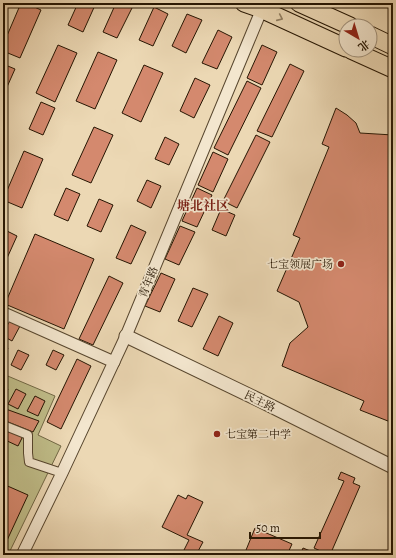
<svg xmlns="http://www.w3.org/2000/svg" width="396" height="558" viewBox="0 0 396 558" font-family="Alegreya,'Noto Serif SC',serif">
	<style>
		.green { fill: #bfbc88; stroke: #726845 }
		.building { fill: #d4896e; stroke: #251502 }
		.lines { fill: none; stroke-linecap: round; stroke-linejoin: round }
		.pedestrian-casing { stroke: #57462e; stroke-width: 10 }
		.minor-casing { stroke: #57462e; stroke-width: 13 }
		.tertiary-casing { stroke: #57462e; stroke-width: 15 }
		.primary-casing { stroke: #251502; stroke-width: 19 }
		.pedestrian { stroke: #f3e6ce; stroke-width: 8 }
		.minor { stroke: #f3e6ce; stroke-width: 11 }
		.tertiary { stroke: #f3e6ce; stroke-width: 13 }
		.primary { stroke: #ecd8b4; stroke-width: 17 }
		.oneway { stroke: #928064 }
		.poi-dot { fill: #8f2418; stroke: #f3e6ce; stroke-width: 1.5 }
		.labels { text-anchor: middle; stroke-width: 3.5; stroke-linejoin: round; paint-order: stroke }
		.poi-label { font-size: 11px; fill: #251502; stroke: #f3e6ce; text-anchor: end }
		.street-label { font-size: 11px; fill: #251502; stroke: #f3e6ce }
		.quarter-label { font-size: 13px; font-weight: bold; fill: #7a1f14; stroke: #f3e6ce }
	</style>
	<rect width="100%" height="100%" fill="#ecd8b4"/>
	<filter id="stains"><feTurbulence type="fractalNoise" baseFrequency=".005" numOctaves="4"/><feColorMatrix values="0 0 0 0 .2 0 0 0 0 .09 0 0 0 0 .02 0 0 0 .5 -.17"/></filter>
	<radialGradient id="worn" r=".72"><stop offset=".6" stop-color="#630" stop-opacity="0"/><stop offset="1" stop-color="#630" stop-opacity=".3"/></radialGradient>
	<!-- green -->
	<polygon class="green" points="3,374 55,396 38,435 61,446 8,555 3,555"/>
	<!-- building -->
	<g class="building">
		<polygon points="21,3 26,3 41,10 20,58 3,51 3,45"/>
		<polygon points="78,3 96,3 83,32 68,25"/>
		<polygon points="116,3 127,3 133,6 117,38 103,32"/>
		<polygon points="154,7 168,14 153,46 139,40"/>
		<polygon points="187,14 202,20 186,53 172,46"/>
		<polygon points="218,30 232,37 217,69 202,63"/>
		<polygon points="58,45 77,53 55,102 36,93"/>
		<polygon points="262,45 277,52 262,85 247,78"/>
		<polygon points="98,52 117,60 95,109 76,101"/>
		<polygon points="3,64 15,69 3,96"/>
		<polygon points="290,64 304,71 272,137 257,131"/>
		<polygon points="144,65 163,73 141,122 122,113"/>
		<polygon points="195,78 210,85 194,118 180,111"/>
		<polygon points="247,81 261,88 228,155 214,148"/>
		<polygon points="41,102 55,108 43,135 29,129"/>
		<polygon points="336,108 347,115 356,123 360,133 393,135 393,423 360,410 364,401 282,366 290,343 308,327 299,302 277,291 300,238 293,235 329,147 322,144"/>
		<polygon points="94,127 113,135 91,183 72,175"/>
		<polygon points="256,135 270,142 237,208 223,201"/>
		<polygon points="165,137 179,144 169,165 155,159"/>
		<polygon points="24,151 43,159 22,208 3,200"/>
		<polygon points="213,152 228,159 213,192 198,185"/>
		<polygon points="147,180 161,186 151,208 137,201"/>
		<polygon points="66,188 80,194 68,221 54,215"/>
		<polygon points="197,188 212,195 197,227 182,221"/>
		<polygon points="99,199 113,205 101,232 87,226"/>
		<polygon points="221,209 235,215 226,236 212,230"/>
		<polygon points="131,225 146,232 131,264 116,258"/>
		<polygon points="180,226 195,232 179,265 165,259"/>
		<polygon points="3,229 17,236 3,267"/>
		<polygon points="35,234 94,259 64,329 5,304"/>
		<polygon points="161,273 175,279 160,312 145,306"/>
		<polygon points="109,276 123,283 93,345 79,339"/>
		<polygon points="193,288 208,294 192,327 178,321"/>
		<polygon points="219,316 233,323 218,356 203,349"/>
		<polygon points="9,321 20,326 12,341 3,336 3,333"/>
		<polygon points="3,346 8,348 3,358"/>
		<polygon points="18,350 29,355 21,370 11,365"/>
		<polygon points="53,350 64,355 56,370 46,365"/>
		<polygon points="77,359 91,366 61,429 47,422"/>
		<polygon points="3,386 8,389 3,399"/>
		<polygon points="16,389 26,394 18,409 8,404"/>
		<polygon points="35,396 45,401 38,416 27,411"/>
		<polygon points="3,408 39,421 33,432 3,420"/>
		<polygon points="3,428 23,436 18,446 3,439"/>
		<polygon points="341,472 355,478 353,483 360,486 330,555 329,555 314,548 344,481 338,479"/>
		<polygon points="3,484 28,495 3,549"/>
		<polygon points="178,495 186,499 188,495 203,502 187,535 203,542 196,555 184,555 182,554 189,540 162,527"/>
		<polygon points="255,528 292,544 287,555 244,555"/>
		<polygon points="303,548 320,555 300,555"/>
	</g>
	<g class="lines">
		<!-- pedestrian casing -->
		<g class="pedestrian-casing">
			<polyline id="pedestrian" points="3,425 28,435 28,453 29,462 62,473"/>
		</g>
		<!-- minor casing -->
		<g class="minor-casing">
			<g id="minor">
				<polyline points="3,321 6,314 114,362"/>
				<polyline points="22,555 62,473 126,336 264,4"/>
			</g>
		</g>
		<!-- tertiary casing -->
		<g class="tertiary-casing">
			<polyline id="tertiary" points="126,336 259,400 393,467"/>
		</g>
		<!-- primary casing -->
		<g class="primary-casing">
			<g id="primary">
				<polyline points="244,3 261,9 346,48"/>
				<polyline points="299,3 350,26"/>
				<polyline points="370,35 393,46"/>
				<polyline points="351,50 393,69"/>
			</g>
		</g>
		<!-- pedestrian -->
		<use href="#pedestrian" class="pedestrian"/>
		<!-- minor -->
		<use href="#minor" class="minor"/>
		<!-- tertiary -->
		<use href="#tertiary" class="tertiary"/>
		<!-- primary -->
		<use href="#primary" class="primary"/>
	</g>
	<!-- one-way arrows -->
	<defs><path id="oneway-chevron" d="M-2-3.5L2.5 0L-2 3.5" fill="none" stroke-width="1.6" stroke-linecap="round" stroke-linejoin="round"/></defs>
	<use class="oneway" href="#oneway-chevron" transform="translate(280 18) rotate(24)"/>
	<!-- markers -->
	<g class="poi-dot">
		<circle cx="341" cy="264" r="4"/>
		<circle cx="217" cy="434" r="4"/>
	</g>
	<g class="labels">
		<!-- poi labels -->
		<g class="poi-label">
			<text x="333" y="268">七宝领展广场</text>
			<text x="225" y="438" text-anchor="start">七宝第二中学</text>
		</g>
		<!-- street labels -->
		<g class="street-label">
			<text transform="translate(148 282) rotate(-68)" y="4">青年路</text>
			<text transform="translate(260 401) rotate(26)" y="4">民主路</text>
		</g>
		<!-- quarter labels -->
		<g class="quarter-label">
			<text x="203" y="210">塘北社区</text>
		</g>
	</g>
	<!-- margin -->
	<rect width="396" height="558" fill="none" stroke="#ecd8b4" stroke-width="16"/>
	<rect x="4" y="4" width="388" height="550" fill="none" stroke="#251502" stroke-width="2"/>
	<rect x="8" y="8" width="380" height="542" fill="none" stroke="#251502"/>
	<!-- north arrow -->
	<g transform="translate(358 38) rotate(142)"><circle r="19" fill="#f3e6ce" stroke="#a1927c"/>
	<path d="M0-3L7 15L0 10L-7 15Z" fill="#8f2418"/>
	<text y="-6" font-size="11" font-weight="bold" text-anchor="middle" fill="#251502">北</text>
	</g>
	<!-- scale -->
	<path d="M250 532v6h70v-6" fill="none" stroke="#251502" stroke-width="2"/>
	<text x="256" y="532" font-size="12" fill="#251502" stroke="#f3e6ce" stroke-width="3" paint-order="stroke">50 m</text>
	<rect width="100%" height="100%" filter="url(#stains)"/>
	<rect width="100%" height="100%" fill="url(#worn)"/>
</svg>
